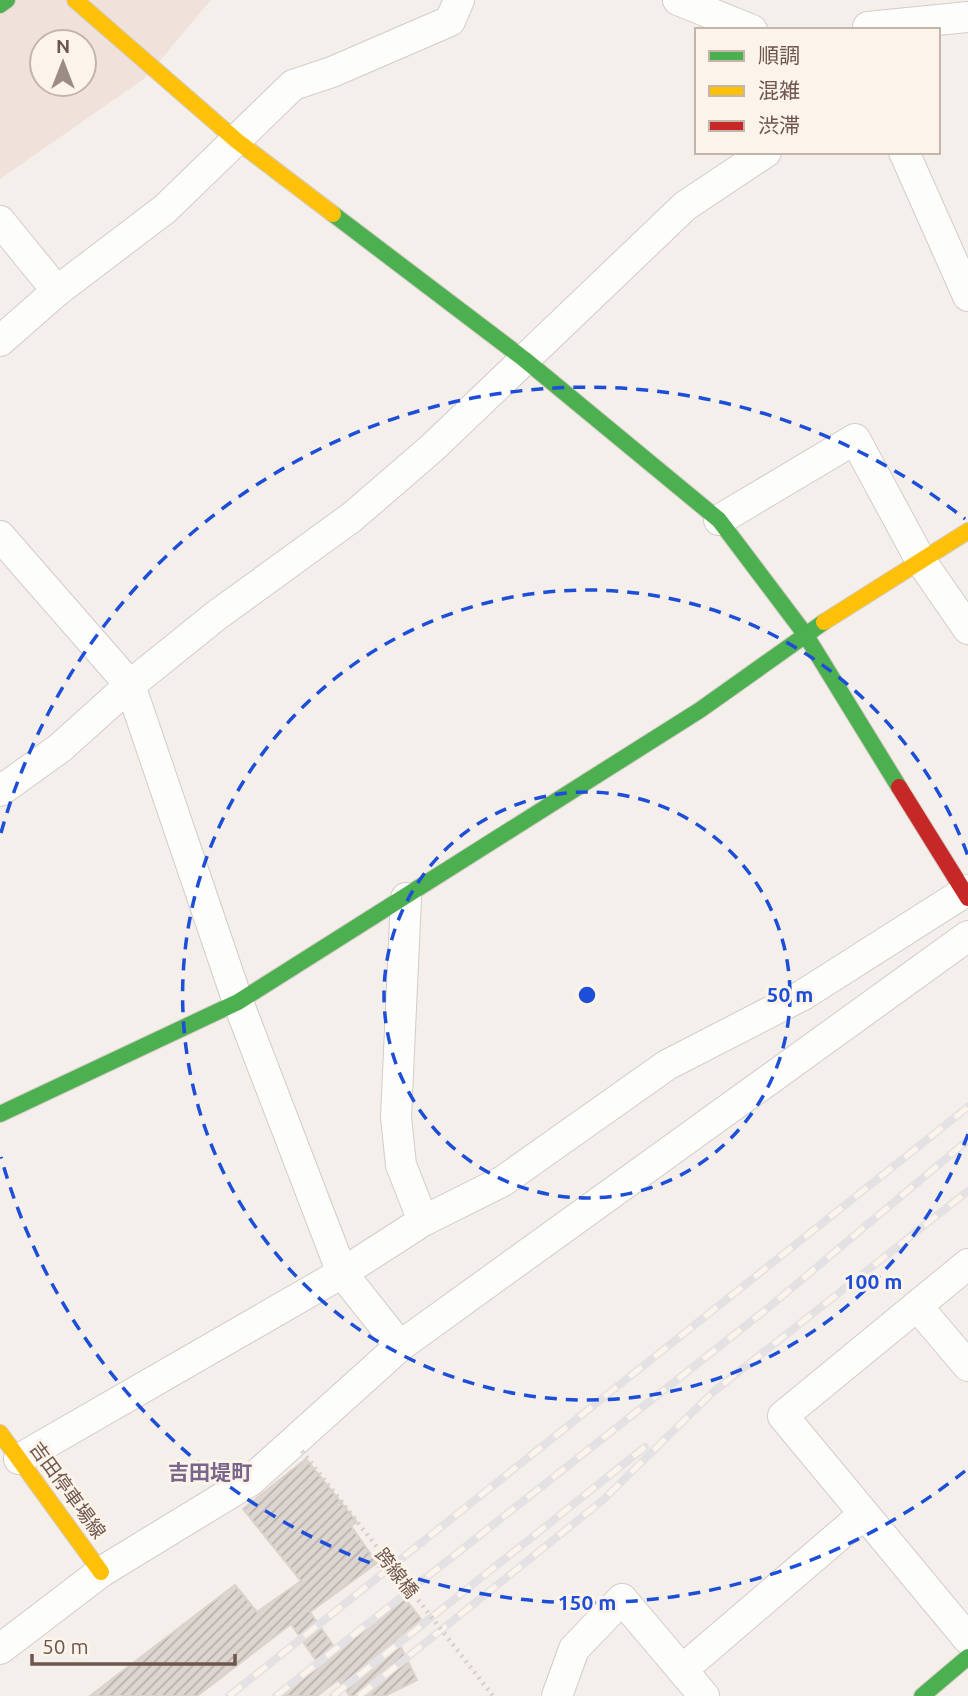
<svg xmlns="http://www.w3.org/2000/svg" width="968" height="1696" viewBox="0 0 968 1696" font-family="Ubuntu,'Noto Sans JP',sans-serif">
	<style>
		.commercial { fill: #f1e1db; fill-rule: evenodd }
		.building { fill: url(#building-hatch); stroke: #dcd2cd; stroke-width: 2 }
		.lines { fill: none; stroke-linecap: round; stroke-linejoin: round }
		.street-casing { stroke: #d3ccc8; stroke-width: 32 }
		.fast-casing { stroke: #d3cbc6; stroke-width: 18 }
		.slow-casing { stroke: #d3cbc6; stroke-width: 18 }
		.jam-casing { stroke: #d3cbc6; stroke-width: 18 }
		.street { stroke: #fdfdfc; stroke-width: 30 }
		.fast { stroke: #4caf50; stroke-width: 16 }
		.slow { stroke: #ffc107; stroke-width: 16 }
		.jam { stroke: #c62828; stroke-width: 16 }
		.rail-casing { stroke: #e3e1e3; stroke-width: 8 }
		.rail { stroke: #fcf4ea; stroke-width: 5; stroke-dasharray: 16; stroke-linecap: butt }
		.path-bridge { stroke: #d6cecb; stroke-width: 4.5; stroke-dasharray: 2 5; stroke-linecap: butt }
		.ring { fill: none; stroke: #1d4ed8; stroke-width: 3.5; stroke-dasharray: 12 9 }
		.labels { text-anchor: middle; stroke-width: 6; stroke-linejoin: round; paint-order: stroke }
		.street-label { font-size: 19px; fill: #6e564d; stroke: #fcf4ea }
		.neighbourhood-label { font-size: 21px; font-weight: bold; fill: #7a668b; stroke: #fcf4ea }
		.centre { fill: #1d4ed8; stroke: #fcf4ea; stroke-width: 3.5 }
		.ring-label { font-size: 21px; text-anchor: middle; font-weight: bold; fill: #1d4ed8; stroke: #fcf4ea; stroke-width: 6; stroke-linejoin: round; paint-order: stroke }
	</style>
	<defs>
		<pattern id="building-hatch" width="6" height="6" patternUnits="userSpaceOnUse" patternTransform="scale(1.75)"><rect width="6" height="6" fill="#ddd5d0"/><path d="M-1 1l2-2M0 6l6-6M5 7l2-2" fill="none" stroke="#b7b0ab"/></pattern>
	</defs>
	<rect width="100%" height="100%" fill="#f4efea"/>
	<!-- commercial -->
	<path class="commercial" d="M0,0H211L145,78L0,179ZM42,42H84V84H42Z"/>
	<!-- building -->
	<polygon class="building" points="306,1459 357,1522 351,1526 377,1563 310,1612 335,1648 403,1596 421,1619 397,1639 417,1680 385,1696 350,1696 338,1680 317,1696 280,1696 317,1662 291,1624 197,1696 90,1696 235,1585 257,1612 301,1581 243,1509"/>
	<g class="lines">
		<!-- street casing -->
		<g class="street-casing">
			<g id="street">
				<polyline points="678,0 752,30"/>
				<polyline points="868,27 968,17"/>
				<polyline points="904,152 968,296"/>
				<polyline points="0,221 57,291"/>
				<polyline points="0,341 57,291 165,209 293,85 332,72 450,21 459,0"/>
				<polyline points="719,520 855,439 921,561 968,629"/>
				<polyline points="0,536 130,685 238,1002 342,1273 400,1346"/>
				<polyline points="0,791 60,748 130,685 217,615 352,517 432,448 685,206 766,152"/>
				<polyline points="406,898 396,1117 401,1165 423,1221"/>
				<polyline points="968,1264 783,1416 968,1639"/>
				<polyline points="917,1306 968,1366"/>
				<polyline points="19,1459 342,1273 423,1221 503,1181 667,1065 803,995 968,890"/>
				<polyline points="0,1649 101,1572 250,1481 400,1346 968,936"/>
				<polyline points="682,1670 864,1514"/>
				<polyline points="557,1696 574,1649 622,1599 704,1696"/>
			</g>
		</g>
		<!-- fast casing -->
		<g class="fast-casing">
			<g id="fast">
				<polyline points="0,5 7,0"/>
				<polyline points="333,214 524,359 719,520 805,634 899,787"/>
				<polyline points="0,1114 238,1002 700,710 824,622"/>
				<polyline points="922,1696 968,1657"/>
			</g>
		</g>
		<!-- slow casing -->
		<g class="slow-casing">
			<g id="slow">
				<polyline points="75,0 237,141 333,214"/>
				<polyline points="824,622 968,531"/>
				<polyline points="0,1433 101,1572"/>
			</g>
		</g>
		<!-- jam casing -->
		<g class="jam-casing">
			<polyline id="jam" points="899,787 968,898"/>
		</g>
		<!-- street -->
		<use href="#street" class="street"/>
		<!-- fast -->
		<use href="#fast" class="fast"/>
		<!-- slow -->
		<use href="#slow" class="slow"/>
		<!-- jam -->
		<use href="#jam" class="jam"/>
		<!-- rail casing -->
		<g class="rail-casing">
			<g id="rail">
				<polyline points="229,1696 968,1107"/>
				<polyline points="276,1696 768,1308 968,1140"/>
				<polyline points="333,1696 645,1447"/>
				<polyline points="359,1696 603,1500 712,1393 968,1191"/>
			</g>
		</g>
		<!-- rail -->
		<use href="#rail" class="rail"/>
		<!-- path-bridge -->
		<polyline class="path-bridge" points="302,1451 493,1696"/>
	</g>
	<!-- distance rings -->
	<g class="ring">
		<circle cx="587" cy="995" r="203"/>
		<path d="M968 1134A405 405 0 1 1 968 856"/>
		<path d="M965 1471A608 608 0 0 1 1 1157M1 833A608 608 0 0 1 965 519"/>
	</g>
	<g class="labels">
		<!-- street labels -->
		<g class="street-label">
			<text transform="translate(68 1490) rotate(54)" y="7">吉田停車場線</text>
			<text transform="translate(397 1573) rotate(52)" y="7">跨線橋</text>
		</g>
		<!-- neighbourhood labels -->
		<g class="neighbourhood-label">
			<text x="210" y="1480">吉田堤町</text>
		</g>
	</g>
	<circle cx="587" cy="995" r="10" class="centre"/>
	<g class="ring-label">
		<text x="790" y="1002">50 m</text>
		<text x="873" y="1289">100 m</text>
		<text x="587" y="1610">150 m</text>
	</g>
	<!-- legend -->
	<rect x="695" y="28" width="245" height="126" fill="#fcf4ea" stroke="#c3b5ab" stroke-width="2"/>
	<rect x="709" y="51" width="35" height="10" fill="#4caf50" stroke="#c3b5ab" stroke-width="2"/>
	<text x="758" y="63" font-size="21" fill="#6e564d">順調</text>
	<rect x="709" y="86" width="35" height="10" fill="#ffc107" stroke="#c3b5ab" stroke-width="2"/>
	<text x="758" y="98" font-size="21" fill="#6e564d">混雑</text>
	<rect x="709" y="121" width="35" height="10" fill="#c62828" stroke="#c3b5ab" stroke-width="2"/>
	<text x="758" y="133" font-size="21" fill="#6e564d">渋滞</text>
	<!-- north arrow -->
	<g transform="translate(63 63)"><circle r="33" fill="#fcf4ea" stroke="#c3b5ab" stroke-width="2"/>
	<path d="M0-5L12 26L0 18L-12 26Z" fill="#9d8c84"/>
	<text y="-10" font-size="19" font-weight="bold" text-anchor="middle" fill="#6e564d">N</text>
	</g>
	<!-- scale -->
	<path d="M32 1654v10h203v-10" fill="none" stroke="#6e564d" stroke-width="3.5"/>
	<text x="42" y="1654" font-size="21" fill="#6e564d" stroke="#fcf4ea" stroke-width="5" paint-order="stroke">50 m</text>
</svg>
